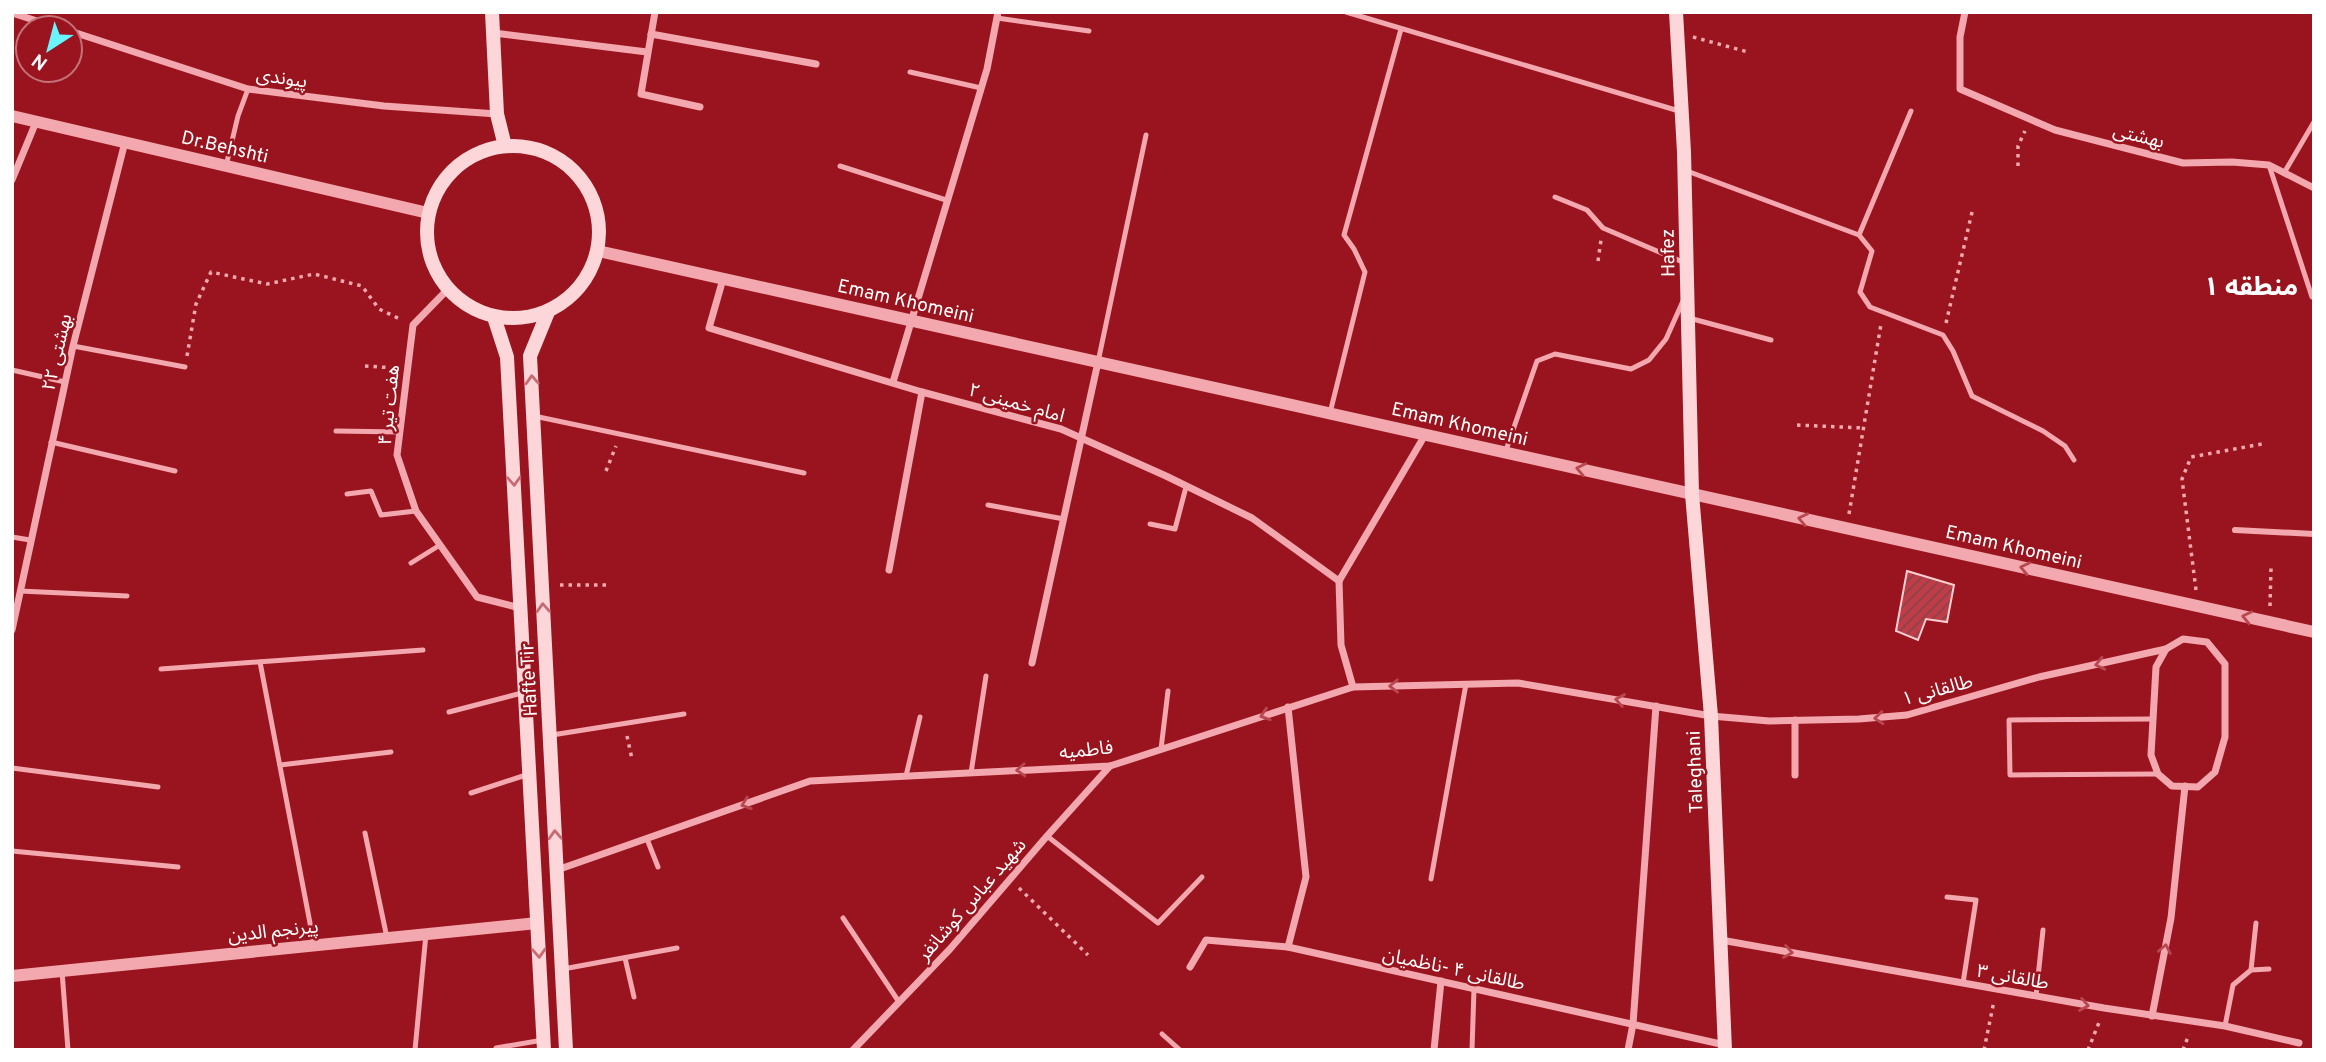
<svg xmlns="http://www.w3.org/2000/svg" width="2326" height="1062" viewBox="0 0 2326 1062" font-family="Overpass,'Noto Sans Arabic',sans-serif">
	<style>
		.building { fill: url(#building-hatch); stroke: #fdcfd3; stroke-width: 2 }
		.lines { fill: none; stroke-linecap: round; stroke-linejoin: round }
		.path { stroke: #f3a7ae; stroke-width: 3.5; stroke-dasharray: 3.5 5; stroke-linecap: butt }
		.service { stroke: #f3a7ae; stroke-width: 5 }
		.pedestrian { stroke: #f3a7ae; stroke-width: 6 }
		.minor { stroke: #f3a7ae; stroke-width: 7 }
		.tertiary { stroke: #f3a7ae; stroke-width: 12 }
		.secondary { stroke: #fcd6d9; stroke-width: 14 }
		.oneway { stroke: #c66b72 }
		.oneway2 { stroke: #b84750 }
		.labels { text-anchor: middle; stroke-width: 5; stroke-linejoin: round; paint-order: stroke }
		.street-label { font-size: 19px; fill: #fff; stroke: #99141e }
		.district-label { font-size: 26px; font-weight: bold; fill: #fff; stroke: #99141e }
	</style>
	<defs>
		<pattern id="building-hatch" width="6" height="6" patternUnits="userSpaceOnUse" patternTransform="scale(1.75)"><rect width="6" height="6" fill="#c03d48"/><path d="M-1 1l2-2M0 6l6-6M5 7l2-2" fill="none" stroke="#86444a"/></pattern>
	</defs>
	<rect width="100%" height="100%" fill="#99141e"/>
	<!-- building -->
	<polygon class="building" points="1907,571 1954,585 1947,622 1926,619 1918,640 1896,631"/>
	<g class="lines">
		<!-- path -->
		<g class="path">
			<polyline points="1693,37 1748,52"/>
			<polyline points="2018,166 2018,146 2025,131"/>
			<polyline points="1598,261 1601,240"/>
			<polyline points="1946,323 1973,208"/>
			<polyline points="187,356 196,304 211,272 267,284 314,274 362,286 379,309 402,320"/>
			<polyline points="365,366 395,368"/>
			<polyline points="1797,425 1864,428"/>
			<polyline points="606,471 616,446"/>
			<polyline points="1849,514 1881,324"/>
			<polyline points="560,585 610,585"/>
			<polyline points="2196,590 2182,479 2191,457 2262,444"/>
			<polyline points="2270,606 2271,568"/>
			<polyline points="627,736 632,759"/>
			<polyline points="1019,888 1088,955"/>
			<polyline points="1984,1050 1994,1001"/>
			<polyline points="2088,1050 2100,1020"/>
			<polyline points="2183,1050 2189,1034"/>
		</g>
		<!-- service -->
		<g class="service">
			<polyline points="1346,12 1679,111"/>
			<polyline points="997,18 1089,31"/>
			<polyline points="910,72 981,88"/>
			<polyline points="2269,165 2312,297"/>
			<polyline points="226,166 238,116 248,89"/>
			<polyline points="840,166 946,200"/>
			<polyline points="1687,171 1859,235 1872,251 1860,292 1870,307 1943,335 1953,351 1972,396 2043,431 2065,446 2074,460"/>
			<polyline points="2284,173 2314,122"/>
			<polyline points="1555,197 1587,210 1603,228 1685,263"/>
			<polyline points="1859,235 1911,111"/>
			<polyline points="1689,318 1771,340"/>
			<polyline points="73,346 185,367"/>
			<polyline points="1098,362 1146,135"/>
			<polyline points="12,370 65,382"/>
			<polyline points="1330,413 1365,272 1354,249 1344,235 1401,29"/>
			<polyline points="534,416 804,473"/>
			<polyline points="336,431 400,432"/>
			<polyline points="51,442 175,471"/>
			<polyline points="1505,453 1537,361 1555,354 1631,369 1649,360 1666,339 1683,301"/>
			<polyline points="347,494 371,491 381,515 416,511"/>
			<polyline points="988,505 1064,519"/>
			<polyline points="1150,524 1175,529 1186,487"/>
			<polyline points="12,537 30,540"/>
			<polyline points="411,563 440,545"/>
			<polyline points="20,591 127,596"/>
			<polyline points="260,662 314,944"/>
			<polyline points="161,669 423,650"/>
			<polyline points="449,712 522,693"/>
			<polyline points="2153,719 2009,720 2010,775 2158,774"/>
			<polyline points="552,735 684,714"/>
			<polyline points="1161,749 1168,691"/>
			<polyline points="280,765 391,752"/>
			<polyline points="12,768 158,787"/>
			<polyline points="971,773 986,676"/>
			<polyline points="906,776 920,717"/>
			<polyline points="471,793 526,775"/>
			<polyline points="365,833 387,938"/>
			<polyline points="1047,836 1158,923 1202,877"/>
			<polyline points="647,839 658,867"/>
			<polyline points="12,851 178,867"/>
			<polyline points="1431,879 1466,684"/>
			<polyline points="1947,897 1976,900 1963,983"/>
			<polyline points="843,918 899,1002"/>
			<polyline points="625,958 634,997"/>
			<polyline points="563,969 677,948"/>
			<polyline points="2251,970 2269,969"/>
			<polyline points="62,971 68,1050"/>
			<polyline points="2036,996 2043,930"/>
			<polyline points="2225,1026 2233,985 2251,970 2256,923"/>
			<polyline points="1162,1034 1180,1050"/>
			<polyline points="496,1048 543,1040"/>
			<polyline points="415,1050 426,934"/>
			<polyline points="1472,1050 1474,989"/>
		</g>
		<!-- pedestrian -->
		<polyline class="pedestrian" points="2235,530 2314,534"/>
		<!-- minor -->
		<g class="minor">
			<polyline points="655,12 641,94 700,107"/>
			<polyline points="1965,12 1960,37 1960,89 2055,130 2183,163 2232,162 2269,165 2314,188"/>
			<polyline points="12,13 59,28"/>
			<polyline points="70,31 248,89 384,106 497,114"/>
			<polyline points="494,33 647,52"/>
			<polyline points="651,34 816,64"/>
			<polyline points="12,180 36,122"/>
			<polyline points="723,279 709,328 922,392 1061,429 1166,476 1252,518 1339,581"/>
			<polyline points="448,289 413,325 397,455 416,511 477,597 520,608"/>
			<polyline points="893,382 987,69 998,12"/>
			<polyline points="889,570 922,392"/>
			<polyline points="1339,581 1425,435"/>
			<polyline points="1339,581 1341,645 1353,687"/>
			<polyline points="12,630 73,346 125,142"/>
			<polygon points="2183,639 2207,642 2225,664 2225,737 2215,772 2198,787 2172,786 2158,774 2151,755 2156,667 2166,649"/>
			<polyline points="1032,663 1098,362"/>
			<polyline points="1288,707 1306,877 1288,947"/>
			<polyline points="1795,775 1795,720"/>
			<polyline points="557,870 810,781 1110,766 1353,687 1518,683 1711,716 1769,721 1859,719 1907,715 2039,677 2166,649"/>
			<polyline points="1721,940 2104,1008 2225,1026 2299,1043"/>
			<polyline points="1190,967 1206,940 1288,947 1725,1045"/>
			<polyline points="2152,1016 2171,918 2185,786"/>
			<polyline points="853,1050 950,949 1047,836 1110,766"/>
			<polyline points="1434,1050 1441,981"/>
			<polyline points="1628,1050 1633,1024 1656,706"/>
		</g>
		<!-- tertiary -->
		<g class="tertiary">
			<polyline points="12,116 428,213"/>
			<polyline points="598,251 2314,632"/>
			<polyline points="12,976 537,923"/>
		</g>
		<!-- secondary -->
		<g class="secondary">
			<polyline points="492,12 497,114 505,146"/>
			<polyline points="1676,12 1684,152 1692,494 1711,716 1725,1050"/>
			<circle cx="513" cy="232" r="86"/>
			<polyline points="548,312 530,356 566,1050"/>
			<polyline points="494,317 507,357 544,1050"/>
		</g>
	</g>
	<!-- one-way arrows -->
	<defs><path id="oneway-chevron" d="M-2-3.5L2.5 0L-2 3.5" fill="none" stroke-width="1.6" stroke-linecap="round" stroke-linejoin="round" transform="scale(1.75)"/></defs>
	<g class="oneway">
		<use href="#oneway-chevron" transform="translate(532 380) rotate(-93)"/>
		<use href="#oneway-chevron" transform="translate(514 481) rotate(87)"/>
		<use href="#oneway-chevron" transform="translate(543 608) rotate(-93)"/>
		<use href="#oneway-chevron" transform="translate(555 835) rotate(-93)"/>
		<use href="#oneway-chevron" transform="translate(539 953) rotate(87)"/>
	</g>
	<g class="oneway2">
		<use href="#oneway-chevron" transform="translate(1581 469) rotate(-168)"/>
		<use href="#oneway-chevron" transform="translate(1803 519) rotate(-168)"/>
		<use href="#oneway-chevron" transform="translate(2025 568) rotate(-167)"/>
		<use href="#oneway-chevron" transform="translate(2247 617) rotate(-167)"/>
		<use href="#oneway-chevron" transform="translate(2100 664) rotate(167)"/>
		<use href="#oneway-chevron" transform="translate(1394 686) rotate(179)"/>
		<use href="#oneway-chevron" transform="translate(1620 700) rotate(-170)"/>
		<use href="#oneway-chevron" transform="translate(1265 715) rotate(162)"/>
		<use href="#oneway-chevron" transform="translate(1879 718) rotate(175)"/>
		<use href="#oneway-chevron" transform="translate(1021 770) rotate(177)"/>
		<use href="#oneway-chevron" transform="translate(746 804) rotate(161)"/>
		<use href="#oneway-chevron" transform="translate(2165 949) rotate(-79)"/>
		<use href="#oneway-chevron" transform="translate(1788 952) rotate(10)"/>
		<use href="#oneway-chevron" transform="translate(2084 1005) rotate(10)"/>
	</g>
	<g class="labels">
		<!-- street labels -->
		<g class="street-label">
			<text transform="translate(282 77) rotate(8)" y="7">پیوندی</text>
			<text transform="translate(2139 135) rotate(14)" y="7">بهشتی</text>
			<text transform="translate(225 146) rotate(13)" y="7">Dr.Behshti</text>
			<text transform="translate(1667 253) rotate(-91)" y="7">Hafez</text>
			<text transform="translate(906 300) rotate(13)" y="7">Emam Khomeini</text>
			<text transform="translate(56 352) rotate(-77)" y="7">بهشتی ۲۲</text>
			<text transform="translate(1017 402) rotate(16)" y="7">امام خمینی ۲</text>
			<text transform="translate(388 405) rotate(-84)" y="7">هفت تیر ۴</text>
			<text transform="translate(1460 423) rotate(13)" y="7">Emam Khomeini</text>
			<text transform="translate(2014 546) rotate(13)" y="7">Emam Khomeini</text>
			<text transform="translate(528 680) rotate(-93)" y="7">Hafte Tir</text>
			<text transform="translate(1937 689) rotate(-15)" y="7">طالقانی ۱</text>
			<text transform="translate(1086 749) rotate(-6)" y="7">فاطمیه</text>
			<text transform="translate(1694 772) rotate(-92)" y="7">Taleghani</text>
			<text transform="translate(971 899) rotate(-49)" y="7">شهید عباس کوشانفر</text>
			<text transform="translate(273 930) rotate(-6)" y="7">پیرنجم الدین</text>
			<text transform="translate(1454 968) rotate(12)" y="7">طالقانی ۴ -ناظمیان</text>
			<text transform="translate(2013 976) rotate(10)" y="7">طالقانی ۳</text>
		</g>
		<!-- district labels -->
		<g class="district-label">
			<text x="2251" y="295">منطقه ۱</text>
		</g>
	</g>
	<!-- border -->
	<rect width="2326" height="1062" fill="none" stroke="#ffffff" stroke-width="28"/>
	<!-- north arrow -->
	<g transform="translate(49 49) rotate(216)"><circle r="33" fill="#99141e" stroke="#c27278" stroke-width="2"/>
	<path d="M0-5L12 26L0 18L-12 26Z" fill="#69f4ff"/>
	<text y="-10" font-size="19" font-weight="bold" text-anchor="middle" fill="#ffffff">N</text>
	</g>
</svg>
